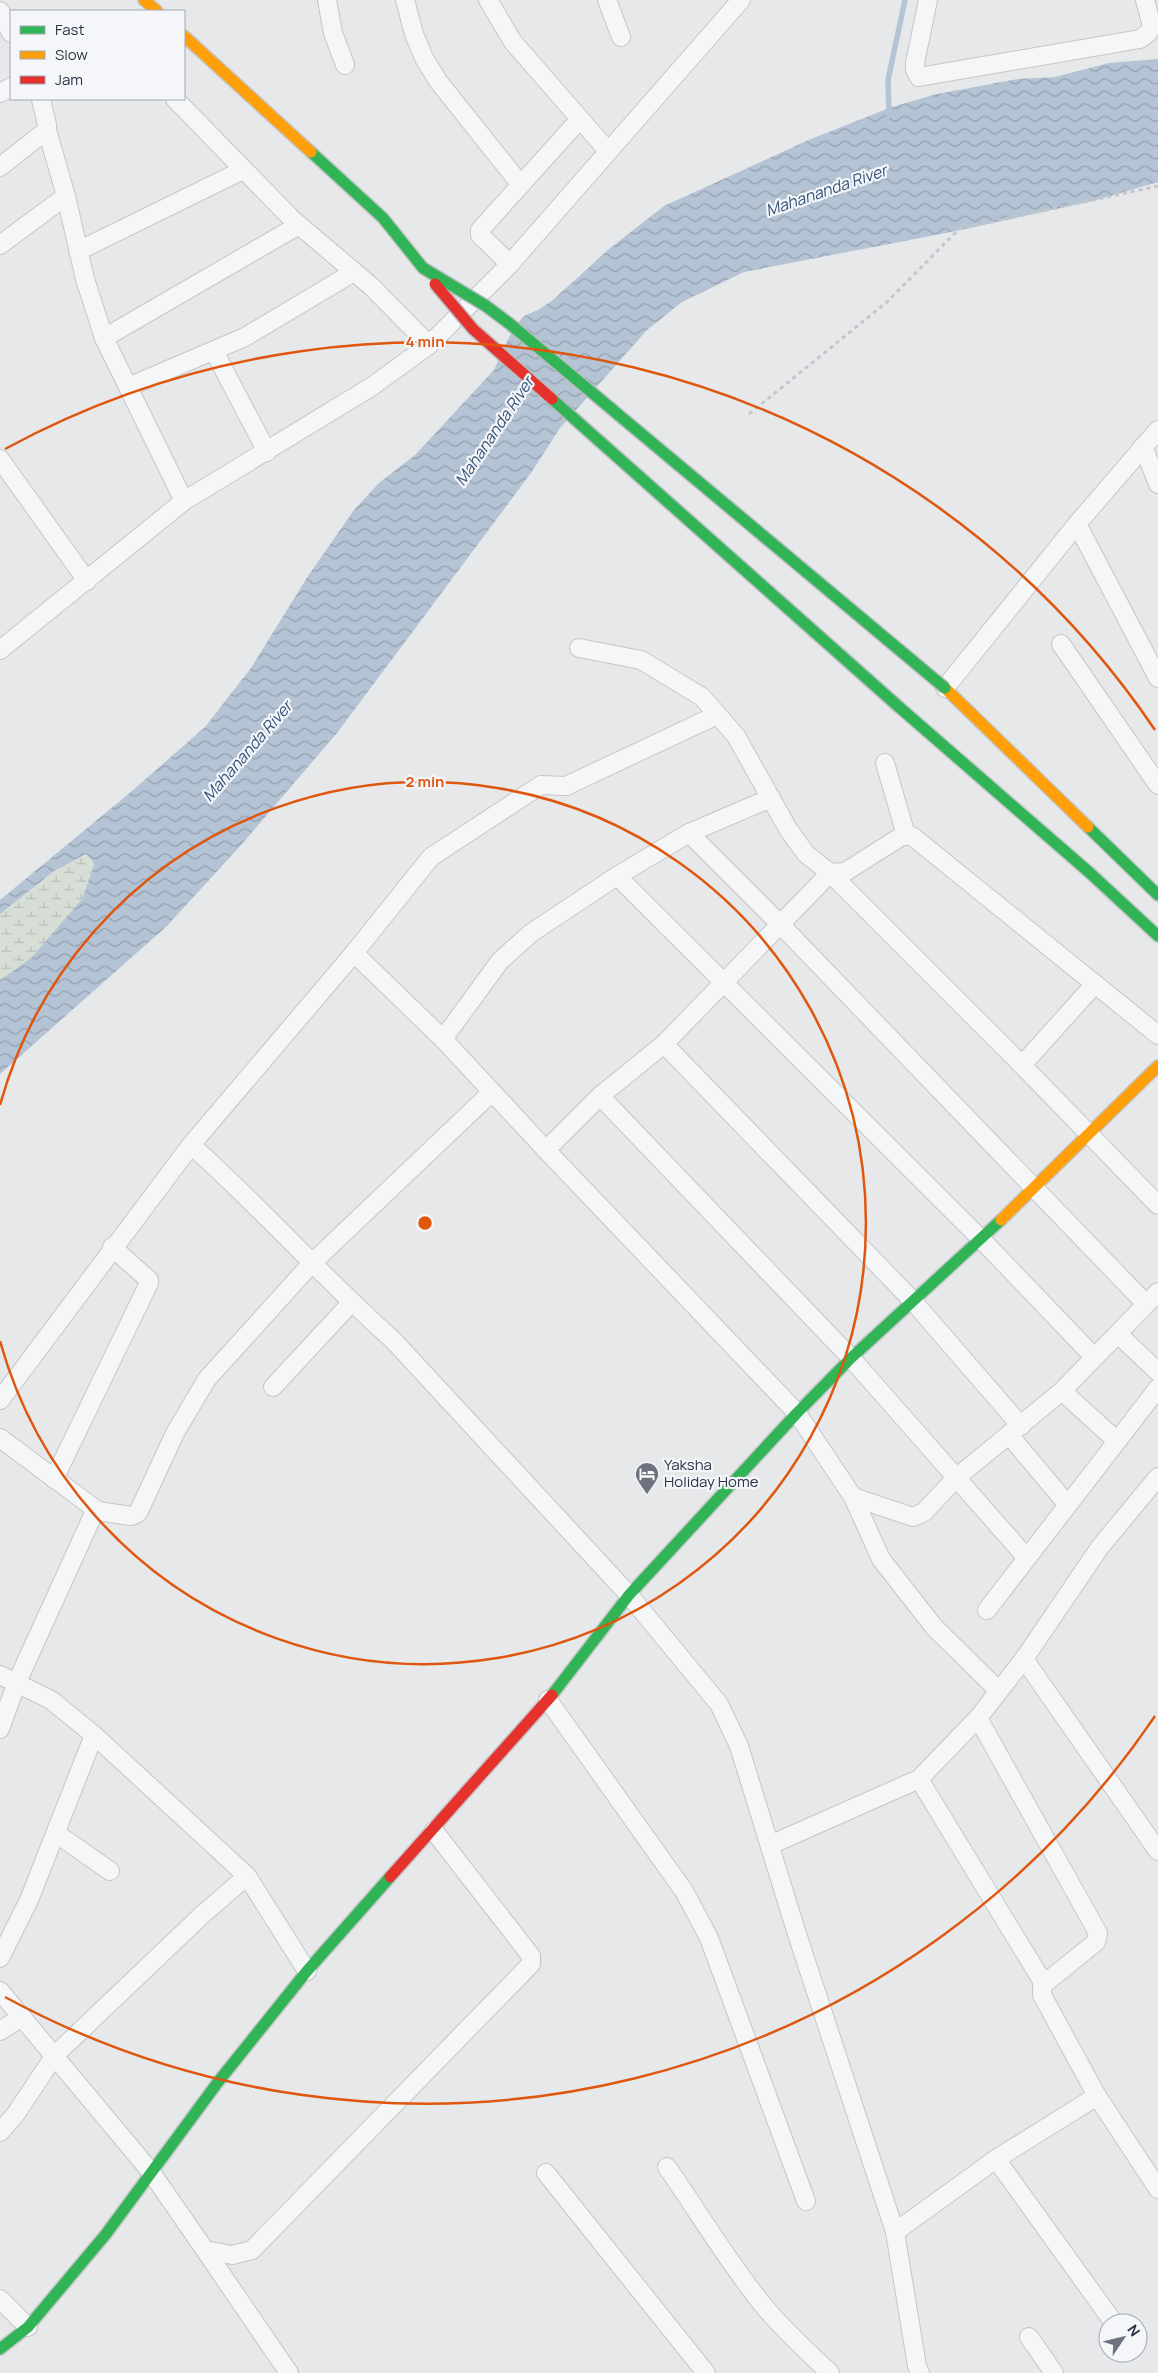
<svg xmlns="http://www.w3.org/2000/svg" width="1158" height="2373" viewBox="0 0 1158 2373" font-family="Manrope,sans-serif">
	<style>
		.wetland { fill: url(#wetland-marsh) }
		.water { fill: url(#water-waves) }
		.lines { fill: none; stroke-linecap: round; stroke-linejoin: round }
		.stream { stroke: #b4c4d5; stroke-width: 5.5 }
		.street-casing { stroke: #c4c6c8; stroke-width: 20 }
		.fast-casing { stroke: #c4c6c8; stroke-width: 14 }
		.slow-casing { stroke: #c4c6c8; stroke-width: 14 }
		.jam-casing { stroke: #c4c6c8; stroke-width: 14 }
		.path { stroke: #c5c6ca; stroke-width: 3; stroke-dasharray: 4 4; stroke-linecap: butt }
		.street { stroke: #f5f6f7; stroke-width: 18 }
		.fast { stroke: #30b455; stroke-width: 11 }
		.slow { stroke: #ff9f0a; stroke-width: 11 }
		.jam { stroke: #e5322d; stroke-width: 11 }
		.fast-bridge-casing { stroke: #b8bbbf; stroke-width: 14; stroke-linecap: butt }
		.jam-bridge-casing { stroke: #b8bbbf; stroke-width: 14; stroke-linecap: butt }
		.fast-bridge { stroke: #30b455; stroke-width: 11 }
		.jam-bridge { stroke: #e5322d; stroke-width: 11 }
		.ring { fill: none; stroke: #df570f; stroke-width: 2.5 }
		.labels { text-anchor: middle; stroke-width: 4.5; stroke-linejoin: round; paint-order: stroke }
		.poi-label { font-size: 15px; fill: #2b3445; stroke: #f4f6f9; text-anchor: start }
		.water-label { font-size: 16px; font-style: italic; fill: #34527a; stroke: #f4f6f9 }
		.centre { fill: #df570f; stroke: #f4f6f9; stroke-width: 2.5 }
		.ring-label { font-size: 15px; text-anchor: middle; font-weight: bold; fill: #df570f; stroke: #f4f6f9; stroke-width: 4.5; stroke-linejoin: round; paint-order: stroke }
	</style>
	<defs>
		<pattern id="wetland-marsh" width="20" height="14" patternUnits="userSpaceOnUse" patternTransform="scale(1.25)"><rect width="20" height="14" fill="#d6ded6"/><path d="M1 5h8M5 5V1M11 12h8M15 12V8" fill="none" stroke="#b8bfb9"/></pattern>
		<pattern id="water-waves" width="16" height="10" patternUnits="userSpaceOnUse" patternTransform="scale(1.25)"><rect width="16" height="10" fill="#b4c4d5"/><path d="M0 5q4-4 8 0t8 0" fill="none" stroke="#93a0af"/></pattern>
	</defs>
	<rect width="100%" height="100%" fill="#e6e8ea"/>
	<!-- wetland -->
	<polygon class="wetland" points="86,854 92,860 94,865 82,899 31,958 0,980 0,914 54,871"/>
	<!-- water -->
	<polygon class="water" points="1158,59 1158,182 1093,201 951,232 744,272 682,302 647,330 560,428 531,473 337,733 242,844 167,926 0,1074 0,980 31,958 82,899 94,865 92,860 86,854 54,871 0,914 0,900 132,791 205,727 251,668 308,576 354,510 379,483 415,455 494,370 514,327 524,316 538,310 553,300 609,249 664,206 811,139 892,107 937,94 1018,79 1055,77 1109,63"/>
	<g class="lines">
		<!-- stream -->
		<polyline class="stream" points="889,116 888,80 905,0"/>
		<!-- street casing -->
		<g class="street-casing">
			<g id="street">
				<polyline points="327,0 333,33 345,65"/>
				<polyline points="405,0 414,34 424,58 438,81 521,185"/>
				<polyline points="488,0 513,42 608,151"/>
				<polyline points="607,0 621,37"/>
				<polyline points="928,0 915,63 915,70 919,77 1140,39 1148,33 1152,26 1145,0"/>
				<polyline points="0,11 11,33"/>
				<polyline points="0,93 11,87"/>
				<polyline points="175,99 293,220 372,287 429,345"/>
				<polyline points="47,130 66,196 85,279 104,338 184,501"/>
				<polyline points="0,167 47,130 47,125 41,99"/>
				<polyline points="0,245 66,196"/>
				<polyline points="78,251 243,170"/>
				<polyline points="510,264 480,235 480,230 580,119"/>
				<polyline points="104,338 299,225"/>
				<polyline points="214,351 267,452"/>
				<polyline points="128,387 245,337 354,272"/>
				<polyline points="1143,446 1158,484"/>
				<polyline points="0,459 87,581"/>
				<polyline points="1077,524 1158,678"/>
				<polyline points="1061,644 1158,785"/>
				<polyline points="579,648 641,660 702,697 736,736 788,829 806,854 830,873 845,872 902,836 912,836 1158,1035"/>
				<polyline points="0,650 184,501 371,387 429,345 510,264 741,0"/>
				<polyline points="945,688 1077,524 1158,430"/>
				<polyline points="885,763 906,835"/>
				<polyline points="689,833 779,923 1146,1304"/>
				<polyline points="617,876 981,1239 1094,1357"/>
				<polyline points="354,953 443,1039 546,1150 797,1413 853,1497 881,1559 934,1627 999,1691"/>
				<polyline points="443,1039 500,961 531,933 617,876 689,833 771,798"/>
				<polyline points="664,1044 912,1300 1021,1426"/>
				<polyline points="1022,1065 1095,984"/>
				<polyline points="600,1096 851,1358 1026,1557"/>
				<path d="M191,1145C261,1207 323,1278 393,1340L629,1595L719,1704L739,1746L796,1931L895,2232L917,2366L920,2373"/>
				<polyline points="546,1150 600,1096 664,1044 830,873 1022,1065 1158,1205"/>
				<polyline points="1118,1334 1158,1372"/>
				<polyline points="273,1387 351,1303"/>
				<polyline points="1062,1391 1117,1441"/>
				<polyline points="0,1400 191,1145 354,953 431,857 541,785 566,786 717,715"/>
				<polyline points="1009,1435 1067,1504"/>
				<polyline points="0,1438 98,1511"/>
				<polyline points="54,1479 149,1283 149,1280 112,1247"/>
				<polyline points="853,1497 913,1517 924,1512 956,1478 1062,1391 1158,1292"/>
				<polyline points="987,1610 1158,1388"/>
				<polyline points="1024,1659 1158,1851"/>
				<polyline points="0,1675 51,1700 94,1735 247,1876 307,1971"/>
				<polyline points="548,1700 684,1891 709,1938 806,2201"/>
				<polyline points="978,1718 1098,1933 1096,1942 1044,1984 1042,1988 1042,1995 1097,2096 1158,2189"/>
				<polyline points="0,1729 17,1682 94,1513 98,1511 131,1516 138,1513 175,1433 207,1379 312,1263 492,1092"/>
				<polyline points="919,1779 1044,1984"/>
				<polyline points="57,1834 110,1871"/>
				<polyline points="770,1845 919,1779 978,1718 1024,1659 1100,1547 1158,1477"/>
				<polyline points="0,1958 29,1900 94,1735"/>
				<polyline points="0,1991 151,2172 205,2250 232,2255 252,2250 531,1964 531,1956 434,1831"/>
				<polyline points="0,2031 22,2017"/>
				<polyline points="0,2132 15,2115 55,2055 202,1915 247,1876"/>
				<polyline points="996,2159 1114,2323"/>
				<path d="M667,2167C699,2213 728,2262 763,2305C783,2330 807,2351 830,2373"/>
				<polyline points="546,2173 706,2373"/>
				<polyline points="895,2232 996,2159 1097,2096"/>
				<polyline points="205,2250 289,2373"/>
				<polyline points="0,2299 28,2327"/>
				<polyline points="1029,2337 1054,2373"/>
			</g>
		</g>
		<!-- fast casing -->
		<g class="fast-casing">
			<g id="fast">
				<polyline points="311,152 383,218 423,268"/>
				<polyline points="899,707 1090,873 1158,936"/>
				<polyline points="1088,827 1158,895"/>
				<polyline points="552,1695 629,1595 797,1413 851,1358 1001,1220"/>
				<polyline points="0,2349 28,2327 106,2234 218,2082 307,1971 390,1877"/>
			</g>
		</g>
		<!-- slow casing -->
		<g class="slow-casing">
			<g id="slow">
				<polyline points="144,0 157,11"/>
				<polyline points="184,36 311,152"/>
				<polyline points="945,688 1088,827"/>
				<polyline points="1001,1220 1158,1066"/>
			</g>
		</g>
		<!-- jam casing -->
		<g class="jam-casing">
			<polyline id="jam" points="390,1877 552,1695"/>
		</g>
		<!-- path -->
		<polyline class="path" points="749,414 887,302 959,229 1158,186"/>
		<!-- street -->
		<use href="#street" class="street"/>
		<!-- fast -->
		<use href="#fast" class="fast"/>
		<!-- slow -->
		<use href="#slow" class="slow"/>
		<!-- jam -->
		<use href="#jam" class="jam"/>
		<!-- fast-bridge casing -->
		<g class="fast-bridge-casing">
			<g id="fast-bridge">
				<polyline points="423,268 486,306 510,324 945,688"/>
				<polyline points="552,399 899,707"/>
			</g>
		</g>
		<!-- jam-bridge casing -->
		<g class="jam-bridge-casing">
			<polyline id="jam-bridge" points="435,284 473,329 552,399"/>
		</g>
		<!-- fast-bridge -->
		<use href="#fast-bridge" class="fast-bridge"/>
		<!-- jam-bridge -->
		<use href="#jam-bridge" class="jam-bridge"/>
	</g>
	<!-- distance rings -->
	<g class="ring">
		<path d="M0 1105A441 441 0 1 1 0 1341"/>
		<path d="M1155 1716A881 881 0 0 1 5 1997M5 449A881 881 0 0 1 1155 730"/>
	</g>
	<!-- icons -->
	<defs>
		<g id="hotel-pin" transform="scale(1.25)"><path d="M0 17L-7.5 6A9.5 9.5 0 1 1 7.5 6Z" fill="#6c737f" stroke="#f4f6f9"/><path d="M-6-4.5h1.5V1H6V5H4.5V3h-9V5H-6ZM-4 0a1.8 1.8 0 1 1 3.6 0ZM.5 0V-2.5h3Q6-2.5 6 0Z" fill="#fff"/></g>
	</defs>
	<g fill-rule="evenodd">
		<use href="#hotel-pin" x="647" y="1474"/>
	</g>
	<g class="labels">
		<!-- poi labels -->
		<g class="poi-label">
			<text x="664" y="1470">Yaksha<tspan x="664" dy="17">Holiday Home</tspan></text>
		</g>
		<!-- water labels -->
		<g class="water-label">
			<text transform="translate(826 190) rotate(-19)" y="6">Mahananda River</text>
			<text transform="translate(494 431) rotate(-56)" y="6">Mahananda River</text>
			<text transform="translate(247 751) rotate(-49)" y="6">Mahananda River</text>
		</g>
	</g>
	<circle cx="425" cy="1223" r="8" class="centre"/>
	<g class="ring-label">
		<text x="425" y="347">4 min</text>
		<text x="425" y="787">2 min</text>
	</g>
	<!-- legend -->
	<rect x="10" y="10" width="175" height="90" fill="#f4f6f9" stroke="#a4a8b1"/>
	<rect x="20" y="26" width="25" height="8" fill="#30b455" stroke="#a4a8b1"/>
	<text x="55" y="35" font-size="15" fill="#2b3445">Fast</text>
	<rect x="20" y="51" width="25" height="8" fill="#ff9f0a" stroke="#a4a8b1"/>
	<text x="55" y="60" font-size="15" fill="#2b3445">Slow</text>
	<rect x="20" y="76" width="25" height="8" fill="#e5322d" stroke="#a4a8b1"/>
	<text x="55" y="85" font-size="15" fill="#2b3445">Jam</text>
	<!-- north arrow -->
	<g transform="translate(1123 2338) rotate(55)"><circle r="24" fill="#f4f6f9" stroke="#a4a8b1"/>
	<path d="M0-4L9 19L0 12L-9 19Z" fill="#6c737f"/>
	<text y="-8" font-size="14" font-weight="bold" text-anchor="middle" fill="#2b3445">N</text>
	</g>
</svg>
